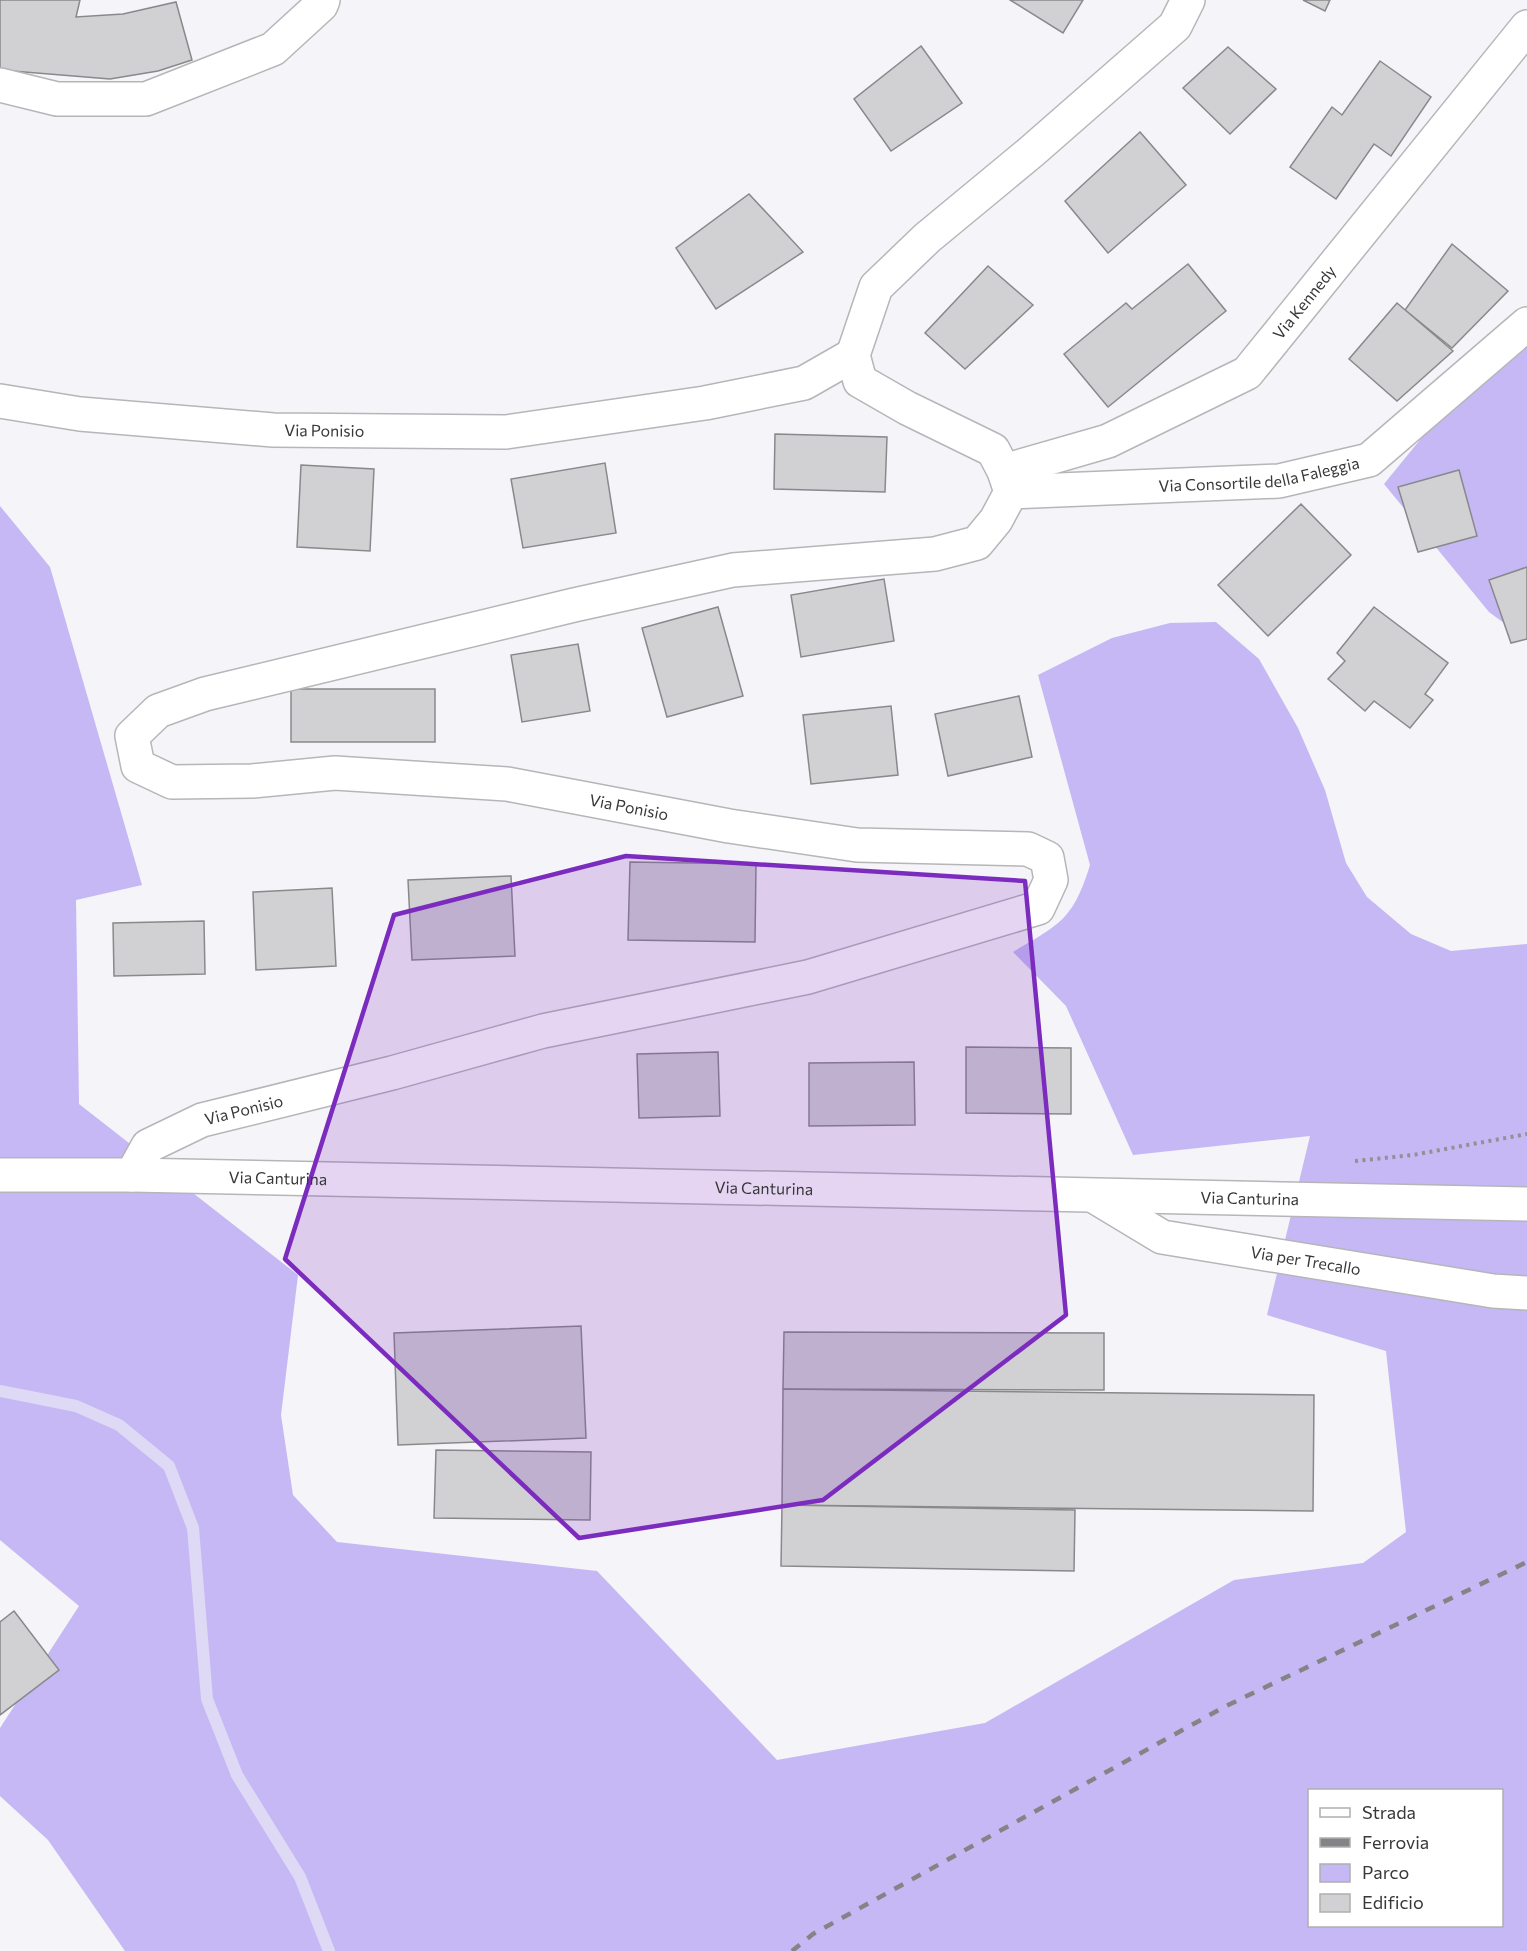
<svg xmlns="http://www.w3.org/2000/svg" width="1527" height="1951" viewBox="0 0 1527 1951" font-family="Commissioner,sans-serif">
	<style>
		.green { fill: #c5b8f5; fill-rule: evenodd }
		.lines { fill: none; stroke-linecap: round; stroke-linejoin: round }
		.stream { stroke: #ded9f5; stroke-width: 12 }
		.building { fill: #d1d1d4; stroke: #89898c; stroke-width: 1.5 }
		.minor-casing { stroke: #b6b6b9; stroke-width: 36 }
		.major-casing { stroke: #b6b6b9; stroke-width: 36 }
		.path { stroke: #919093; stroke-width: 4; stroke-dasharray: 3 4.5; stroke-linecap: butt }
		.minor { stroke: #fff; stroke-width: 33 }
		.major { stroke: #fff; stroke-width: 33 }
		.rail { stroke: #848386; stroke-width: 4.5; stroke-dasharray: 10 10; stroke-linecap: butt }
		.marked { fill: #7b2cbf; fill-opacity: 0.2; stroke: #7b2cbf; stroke-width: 4.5; stroke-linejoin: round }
		.labels { text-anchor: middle; stroke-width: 4.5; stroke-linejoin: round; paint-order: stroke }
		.street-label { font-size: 16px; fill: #383839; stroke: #fff }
	</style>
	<rect width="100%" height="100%" fill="#f5f4f8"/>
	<!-- green -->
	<g class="green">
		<polygon points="1527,323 1527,640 1489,612 1384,484 1437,419"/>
		<path d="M0,506L50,567L142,885L76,900L79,1104L298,1275L281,1415L293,1495L337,1542L597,1571L777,1760L985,1723L1234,1580L1363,1563L1406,1532L1386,1351L1267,1315L1310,1136L1133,1155L1066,1006L1013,952C1060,924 1073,920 1090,865L1038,675L1112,638L1170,623L1216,622L1259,659L1298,728L1325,790L1346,863L1367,897L1411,934L1451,951L1527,944V1951H125L48,1840L0,1796V1728L79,1606L0,1540ZM1310,1790H1502V1926H1310Z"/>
	</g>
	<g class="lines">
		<!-- stream -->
		<polyline class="stream" points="0,1391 76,1406 119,1425 169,1466 193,1528 207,1699 237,1775 300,1877 329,1951"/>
	</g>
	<!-- building -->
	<g class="building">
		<polygon points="0,0 80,0 76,17 123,14 176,2 192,60 158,71 110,79 0,70"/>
		<polygon points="1010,0 1083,0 1063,33"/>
		<polygon points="1303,0 1330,0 1325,11"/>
		<polygon points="921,46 962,103 891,151 854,99"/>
		<polygon points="1228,47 1276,89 1230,134 1183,88"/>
		<polygon points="1380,61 1431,97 1391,156 1374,144 1336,199 1290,167 1332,107 1342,115"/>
		<polygon points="1140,132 1186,185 1108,253 1065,201"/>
		<polygon points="749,194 803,252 716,309 676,248"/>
		<polygon points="1452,244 1508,291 1452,348 1405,310"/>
		<polygon points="1188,264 1226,311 1108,407 1064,354 1126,303 1132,309"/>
		<polygon points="988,266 1033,305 965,369 925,333"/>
		<polygon points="1397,303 1453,351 1397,401 1349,359"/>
		<polygon points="775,434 887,437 885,492 774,489"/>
		<polygon points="605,463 616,533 523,548 511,479"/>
		<polygon points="301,465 374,469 370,551 297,547"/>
		<polygon points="1459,470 1477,536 1418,552 1398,487"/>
		<polygon points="1301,504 1351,555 1268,636 1218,585"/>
		<polygon points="1527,567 1527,639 1511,643 1489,580"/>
		<polygon points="884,579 894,641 801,657 791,595"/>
		<polygon points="718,607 743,696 667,717 642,628"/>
		<polygon points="1374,607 1448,663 1425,694 1433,700 1410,728 1374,701 1365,711 1328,679 1345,661 1337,653"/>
		<polygon points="578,644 590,711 522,722 511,655"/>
		<rect x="291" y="689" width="144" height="53"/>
		<polygon points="1019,696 1032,757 948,776 935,714"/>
		<polygon points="891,706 898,775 811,784 803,715"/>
		<polygon points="630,862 756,864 755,942 628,940"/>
		<polygon points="511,876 515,956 412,960 408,880"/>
		<polygon points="332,888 336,966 256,970 253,892"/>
		<polygon points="204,921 205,974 114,976 113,923"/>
		<polygon points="966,1047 1071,1048 1071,1114 966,1113"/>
		<polygon points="718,1052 720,1116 639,1118 637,1054"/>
		<polygon points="914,1062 915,1125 809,1126 809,1063"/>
		<polygon points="581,1326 586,1438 398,1445 394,1333"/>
		<polygon points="784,1332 1104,1333 1104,1390 783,1389"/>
		<polygon points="783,1389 1314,1395 1313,1511 782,1505"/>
		<polygon points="436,1450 591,1452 590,1520 434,1518"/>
		<polygon points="782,1505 1075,1510 1074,1571 781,1566"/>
		<polygon points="14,1611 59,1670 0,1715 0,1622"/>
	</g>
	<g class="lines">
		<!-- minor casing -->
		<g class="minor-casing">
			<g id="minor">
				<polyline points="0,85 57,99 146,99 273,49 321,5 323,0"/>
				<path id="s1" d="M0,401L80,414L273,430L506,432L705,403L804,383L853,355"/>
				<path id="s2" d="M1004,471L1108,441L1247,373L1527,27"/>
				<path id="s3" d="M1011,492L1279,481L1369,460L1527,324"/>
				<path id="s4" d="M132,1175L148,1146L202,1120L392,1073L543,1031L808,977L1038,908L1051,880L1047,858L1028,849L857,845L729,826L507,784L335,773L252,781L172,782L138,766L132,736L158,711L205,694L574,605L733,570L935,554L977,543L996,520L1011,492L1004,471L993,450L907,408L860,381L853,355L876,287L927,238L1031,152L1175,26L1188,0"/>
				<path id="s5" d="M1094,1196L1162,1237L1493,1291L1527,1293"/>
			</g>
		</g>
		<!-- major casing -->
		<g class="major-casing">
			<g id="major">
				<path id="s6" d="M0,1175H132L1527,1204"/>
			</g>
		</g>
		<!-- path -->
		<polyline class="path" points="1355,1161 1413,1155 1527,1134"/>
		<!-- minor -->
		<use href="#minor" class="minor"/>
		<!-- major -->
		<use href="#major" class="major"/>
		<!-- rail -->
		<polyline class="rail" points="792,1951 813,1934 1226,1706 1527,1562"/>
	</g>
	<!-- marked area -->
	<path class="marked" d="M626,856L1025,881L1066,1315L823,1500L579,1538L285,1259L394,915Z"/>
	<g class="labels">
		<!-- street labels -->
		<g class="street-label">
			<text dy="6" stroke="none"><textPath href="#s2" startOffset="354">Via Kennedy</textPath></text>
			<text dy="6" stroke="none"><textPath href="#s1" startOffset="326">Via Ponisio</textPath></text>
			<text dy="6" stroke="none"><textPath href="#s3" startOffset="249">Via Consortile della Faleggia</textPath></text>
			<text transform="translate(629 807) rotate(11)" y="6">Via Ponisio</text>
			<text dy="6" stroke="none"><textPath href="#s4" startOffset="136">Via Ponisio</textPath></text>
			<text dy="6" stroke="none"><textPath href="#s6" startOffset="278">Via Canturina</textPath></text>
			<text dy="6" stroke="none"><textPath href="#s6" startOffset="764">Via Canturina</textPath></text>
			<text dy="6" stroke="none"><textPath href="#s6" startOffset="1250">Via Canturina</textPath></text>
			<text dy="6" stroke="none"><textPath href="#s5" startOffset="225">Via per Trecallo</textPath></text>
		</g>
	</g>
	<!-- legend -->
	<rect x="1308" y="1789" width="195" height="138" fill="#ffffff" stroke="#afafb0" stroke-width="1.5"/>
	<rect x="1320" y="1808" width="30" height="9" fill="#ffffff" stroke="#afafb0" stroke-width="1.5"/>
	<text x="1362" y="1819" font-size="18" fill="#383839">Strada</text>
	<rect x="1320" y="1838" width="30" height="9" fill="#848386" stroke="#afafb0" stroke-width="1.5"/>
	<text x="1362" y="1849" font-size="18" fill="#383839">Ferrovia</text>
	<rect x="1320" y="1864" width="30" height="18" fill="#c5b8f5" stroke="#afafb0" stroke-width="1.5"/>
	<text x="1362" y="1879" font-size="18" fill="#383839">Parco</text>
	<rect x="1320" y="1894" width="30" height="18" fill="#d1d1d4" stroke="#afafb0" stroke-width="1.5"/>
	<text x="1362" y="1909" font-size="18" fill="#383839">Edificio</text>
</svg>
